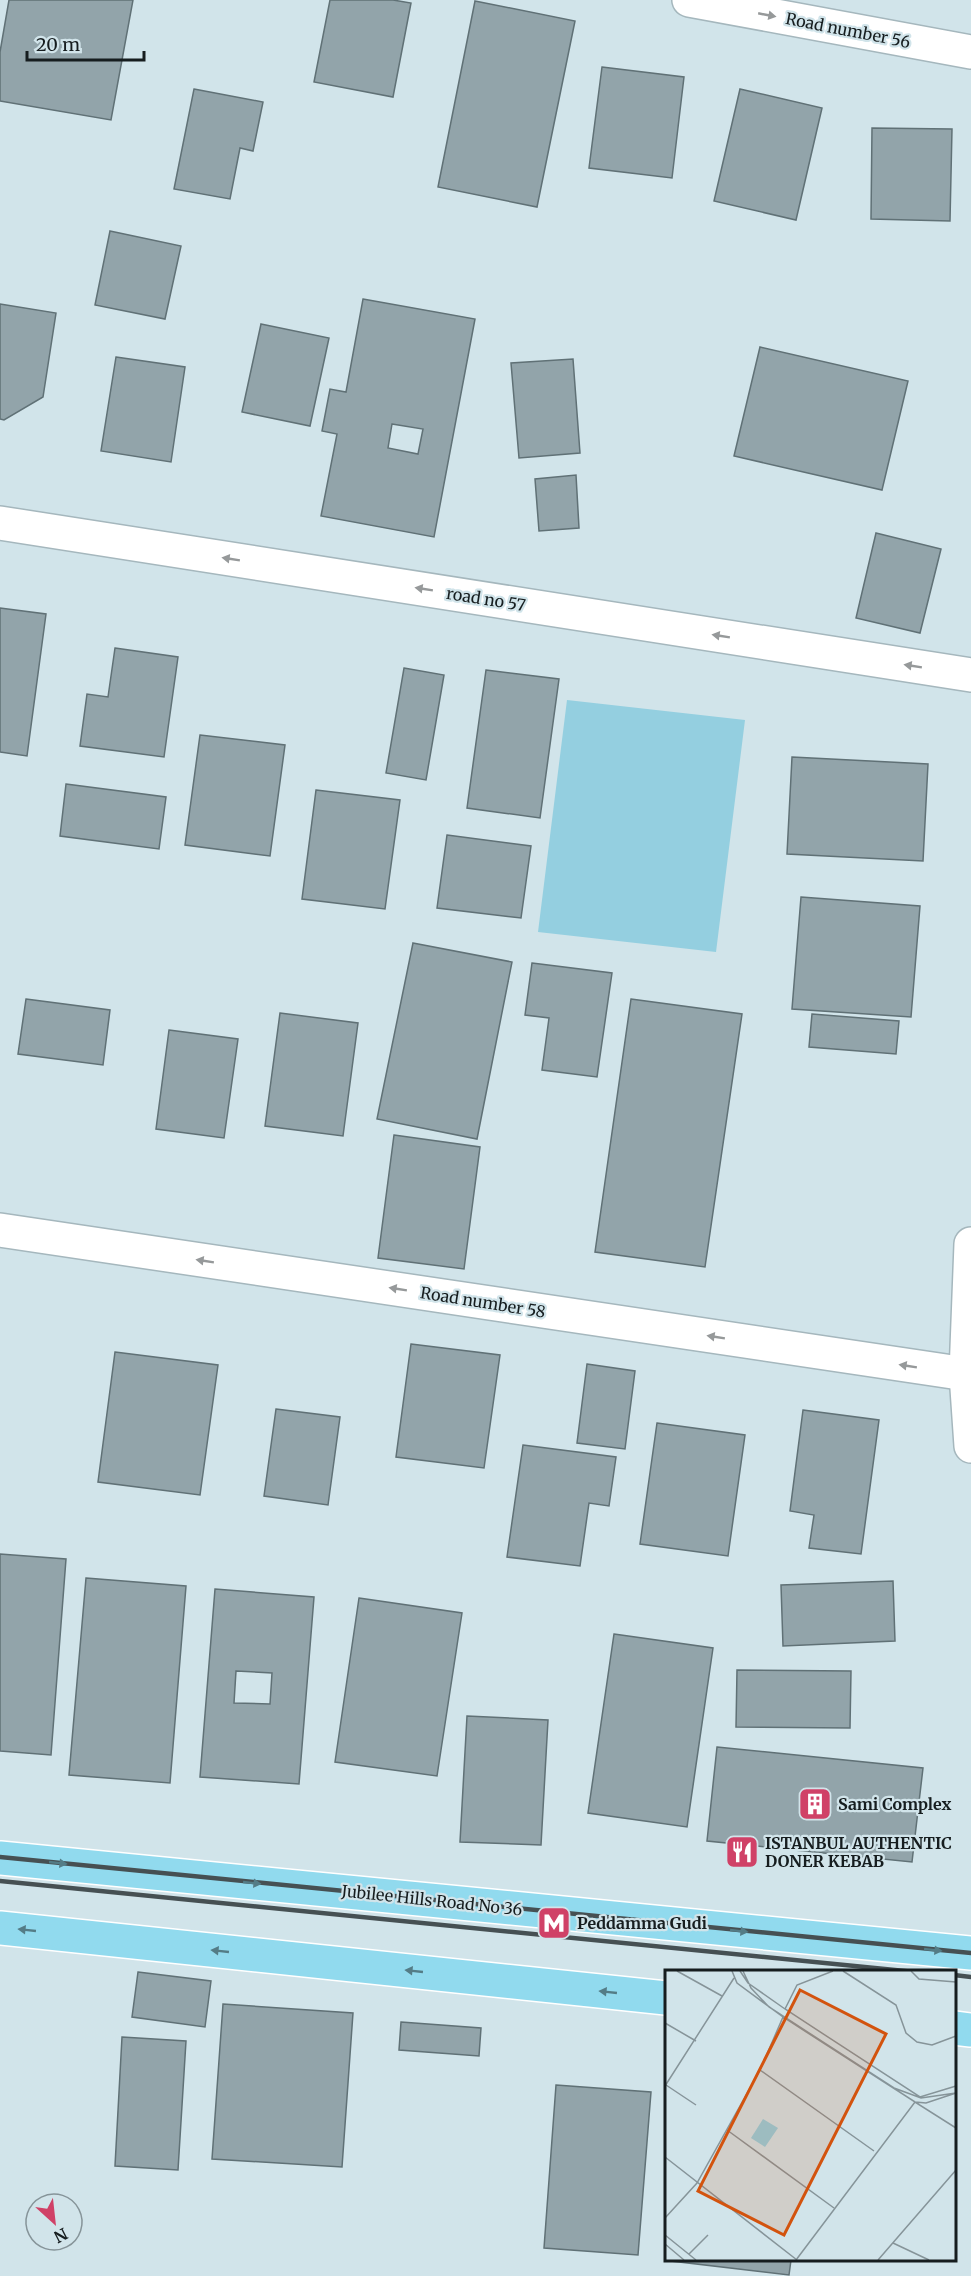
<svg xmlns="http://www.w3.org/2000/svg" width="971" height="2276" viewBox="0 0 971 2276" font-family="Merriweather,serif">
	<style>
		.green { fill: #94cfe0 }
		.building { fill: #92a4aa; stroke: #607176; stroke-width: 1.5; fill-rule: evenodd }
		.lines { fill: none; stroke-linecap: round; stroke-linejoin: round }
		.minor-casing { stroke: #a5b7bd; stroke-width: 36 }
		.tertiary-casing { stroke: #a5b7bd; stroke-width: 36 }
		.primary-casing { stroke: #fff; stroke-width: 36 }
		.minor { stroke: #fff; stroke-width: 33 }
		.tertiary { stroke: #fff; stroke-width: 33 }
		.primary { stroke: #91daee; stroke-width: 33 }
		.rail { stroke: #465053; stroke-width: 4.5 }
		.oneway { fill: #96999a }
		.oneway2 { fill: #547c86 }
		.labels { text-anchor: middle; stroke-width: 4.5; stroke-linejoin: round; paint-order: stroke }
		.street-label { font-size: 16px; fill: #161d1f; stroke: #d1e4ea }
		.poi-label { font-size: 16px; font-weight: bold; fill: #161d1f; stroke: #d1e4ea; text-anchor: start }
		.inset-road { fill: none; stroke: #869499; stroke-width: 1.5 }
		.view { fill: #d3530e; fill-opacity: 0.15; stroke: #d3530e; stroke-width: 3 }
		.inset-edge { fill: none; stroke: #161d1f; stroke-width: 3 }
	</style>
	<rect width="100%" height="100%" fill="#d1e4ea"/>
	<!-- green -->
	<polygon class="green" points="567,700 745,720 716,952 538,932"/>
	<!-- building -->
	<g class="building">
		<polygon points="9,0 133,0 111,120 0,101 0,52"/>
		<polygon points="330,0 393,0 411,3 393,97 314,82"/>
		<polygon points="475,1 575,21 537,207 438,187"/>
		<polygon points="602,67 684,77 672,178 589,168"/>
		<polygon points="194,89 263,102 253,151 240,148 230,199 174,189"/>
		<polygon points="740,89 822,108 796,220 714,201"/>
		<polygon points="872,128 952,129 950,221 871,219"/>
		<polygon points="110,231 181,246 165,319 95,305"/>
		<path d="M363,299L475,319L434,537L321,516L337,434L322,431L330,389L346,392ZM392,424L423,429L418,454L388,448Z"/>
		<polygon points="0,304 56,313 43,397 4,420 0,419"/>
		<polygon points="261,324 329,338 310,426 242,412"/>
		<polygon points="760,347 908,381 882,490 734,456"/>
		<polygon points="116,357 185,367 171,462 101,451"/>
		<polygon points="573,359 580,453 519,458 511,363"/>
		<polygon points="576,475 579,528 539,531 535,479"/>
		<polygon points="876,533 941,549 920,633 856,618"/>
		<polygon points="0,608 46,614 27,756 0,752"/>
		<polygon points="115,648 178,657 164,757 80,746 87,694 108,697"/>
		<polygon points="404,668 444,675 426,780 386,773"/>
		<polygon points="486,670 559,679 540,818 467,808"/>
		<polygon points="200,735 285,745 270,856 185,845"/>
		<polygon points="792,757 928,764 923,861 787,854"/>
		<polygon points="66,784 166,797 159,849 60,836"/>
		<polygon points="316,790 400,800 385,909 302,899"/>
		<polygon points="447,835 531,846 521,918 437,908"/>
		<polygon points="801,897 920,906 911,1017 792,1009"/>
		<polygon points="413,943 512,962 477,1139 377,1119"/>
		<polygon points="532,963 612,973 597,1077 542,1070 549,1018 525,1015"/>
		<polygon points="26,999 110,1010 103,1065 18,1054"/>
		<polygon points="631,999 742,1014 705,1267 595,1252"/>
		<polygon points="280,1013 358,1023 343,1136 265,1126"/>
		<polygon points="812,1014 899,1021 896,1054 809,1047"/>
		<polygon points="169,1030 238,1039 224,1138 156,1129"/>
		<polygon points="394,1135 480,1147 464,1269 378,1258"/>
		<polygon points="411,1344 500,1355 484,1468 396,1457"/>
		<polygon points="115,1352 218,1365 200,1495 98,1482"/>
		<polygon points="587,1364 635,1371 625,1449 577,1443"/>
		<polygon points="276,1409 340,1417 328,1505 264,1496"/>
		<polygon points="803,1410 879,1420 861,1554 809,1548 814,1515 790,1511"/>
		<polygon points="657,1423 745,1435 728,1556 640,1544"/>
		<polygon points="523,1445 616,1457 609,1506 589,1503 580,1566 507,1557"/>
		<polygon points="0,1554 66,1559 51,1755 0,1751"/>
		<polygon points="86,1578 186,1586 170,1783 69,1775"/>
		<polygon points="893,1581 895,1641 783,1646 781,1585"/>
		<path d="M215,1589L314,1597L299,1784L200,1777ZM236,1671L272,1673L270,1704L234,1703Z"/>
		<polygon points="359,1598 462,1613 437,1776 335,1762"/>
		<polygon points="614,1634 713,1648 687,1827 588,1813"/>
		<polygon points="737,1670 851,1671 850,1728 736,1727"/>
		<polygon points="467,1716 548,1720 541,1845 460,1842"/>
		<polygon points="717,1747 923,1768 912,1862 707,1841"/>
		<polygon points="138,1972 211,1981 205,2027 132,2017"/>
		<polygon points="223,2004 353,2013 342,2167 212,2159"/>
		<polygon points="401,2022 481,2028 479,2056 399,2050"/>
		<polygon points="122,2037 186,2041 178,2170 115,2166"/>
		<polygon points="556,2085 651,2092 638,2255 544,2248"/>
		<polygon points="671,2260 791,2260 789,2275 671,2261"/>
	</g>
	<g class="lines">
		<!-- minor casing -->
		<g class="minor-casing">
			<g id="minor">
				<polyline points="0,523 971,675"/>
				<polyline points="0,1230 966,1374"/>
			</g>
		</g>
		<!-- tertiary casing -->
		<g class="tertiary-casing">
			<g id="tertiary">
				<polyline points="689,0 971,52"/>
				<polyline points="971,1244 966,1374 971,1446"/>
			</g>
		</g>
		<!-- primary casing -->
		<g class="primary-casing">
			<g id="primary">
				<polyline points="0,1858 971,1953"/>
				<polyline points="0,1928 666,1998"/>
				<polyline points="954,2028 971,2030"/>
			</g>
		</g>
		<!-- minor -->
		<use href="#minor" class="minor"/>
		<!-- tertiary -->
		<use href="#tertiary" class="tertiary"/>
		<!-- primary -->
		<use href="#primary" class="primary"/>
		<!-- rail -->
		<g class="rail">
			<polyline points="0,1857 971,1953"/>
			<polyline points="0,1881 915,1972"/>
			<polyline points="954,1975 971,1977"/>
		</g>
	</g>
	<!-- one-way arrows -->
	<defs><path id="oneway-solid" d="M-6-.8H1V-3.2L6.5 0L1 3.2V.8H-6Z" transform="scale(1.5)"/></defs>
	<g class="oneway">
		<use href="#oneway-solid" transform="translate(767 15) rotate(11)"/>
		<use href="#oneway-solid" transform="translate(231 559) rotate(-171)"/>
		<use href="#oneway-solid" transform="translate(424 589) rotate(-171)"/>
		<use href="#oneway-solid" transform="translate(721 636) rotate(-171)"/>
		<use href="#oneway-solid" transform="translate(913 666) rotate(-171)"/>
		<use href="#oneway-solid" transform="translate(205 1261) rotate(-171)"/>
		<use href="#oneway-solid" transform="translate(398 1289) rotate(-171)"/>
		<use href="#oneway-solid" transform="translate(716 1337) rotate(-171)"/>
		<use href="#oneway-solid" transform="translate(908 1366) rotate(-171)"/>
	</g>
	<g class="oneway2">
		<use href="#oneway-solid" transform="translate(58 1863) rotate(6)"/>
		<use href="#oneway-solid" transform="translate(252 1883) rotate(6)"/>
		<use href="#oneway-solid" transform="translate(27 1930) rotate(-174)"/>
		<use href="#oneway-solid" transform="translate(739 1931) rotate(6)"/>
		<use href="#oneway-solid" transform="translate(933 1950) rotate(6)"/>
		<use href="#oneway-solid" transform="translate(220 1951) rotate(-174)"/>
		<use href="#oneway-solid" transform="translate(414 1971) rotate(-174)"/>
		<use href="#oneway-solid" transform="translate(608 1992) rotate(-174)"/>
	</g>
	<!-- icons -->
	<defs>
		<g id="building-square" transform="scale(1.725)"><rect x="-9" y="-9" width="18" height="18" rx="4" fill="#d04167" stroke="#d1e4ea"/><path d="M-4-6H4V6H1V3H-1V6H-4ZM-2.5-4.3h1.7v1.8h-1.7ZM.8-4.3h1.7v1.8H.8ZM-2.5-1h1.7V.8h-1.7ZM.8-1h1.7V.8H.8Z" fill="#fff"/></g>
		<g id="restaurant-square" transform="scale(1.725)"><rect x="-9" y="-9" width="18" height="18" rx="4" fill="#d04167" stroke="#d1e4ea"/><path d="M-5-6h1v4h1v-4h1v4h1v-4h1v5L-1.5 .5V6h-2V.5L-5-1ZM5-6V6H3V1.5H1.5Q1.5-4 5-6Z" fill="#fff"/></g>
		<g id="metro-square" transform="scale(1.725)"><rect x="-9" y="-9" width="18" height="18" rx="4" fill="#d04167" stroke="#d1e4ea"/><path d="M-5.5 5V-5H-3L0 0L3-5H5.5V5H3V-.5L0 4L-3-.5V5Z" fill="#fff"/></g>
	</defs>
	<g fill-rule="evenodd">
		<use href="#building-square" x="815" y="1804"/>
		<use href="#restaurant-square" x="742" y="1852"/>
		<use href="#metro-square" x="554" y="1923"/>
	</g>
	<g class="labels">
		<!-- street labels -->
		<g class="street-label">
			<text transform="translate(848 30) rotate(11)" y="6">Road number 56</text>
			<text transform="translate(486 599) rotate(9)" y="6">road no 57</text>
			<text transform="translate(483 1302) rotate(9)" y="6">Road number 58</text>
			<text transform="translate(432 1900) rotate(6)" y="6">Jubilee Hills Road No 36</text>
		</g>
		<!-- poi labels -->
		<g class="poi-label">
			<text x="838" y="1810">Sami Complex</text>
			<text x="765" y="1849">ISTANBUL AUTHENTIC<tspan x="765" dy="18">DONER KEBAB</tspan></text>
			<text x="577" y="1929">Peddamma Gudi</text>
		</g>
	</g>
	<!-- overview -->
	<g transform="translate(665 1970)">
		<rect width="291" height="291" fill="#d1e4ea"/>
		<path d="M98,149L113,158L100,177L86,168Z" fill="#94cfe0"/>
		<path class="inset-road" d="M12,1L57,26M67,1L72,13L118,47L250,132L261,133L291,123M75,1L83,13L120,39L255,127L291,116M78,1L86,18L104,37L229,118L256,128L291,123M178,1L231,35L241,63L252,72L267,75L291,66M246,1L254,9L291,12M120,39L132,15L168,1M0,53L31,71M95,100L209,181M1,115L31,135M0,116L69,8M62,160L169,238M0,187L132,290M0,248L32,213L95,100L118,47M0,265L31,290M228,273L264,290M0,274L19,290M24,284L43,265M131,290L250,132L291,158M213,290L291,200"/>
		<path class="view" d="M135,20L221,64L119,265L33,221Z"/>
		<rect width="291" height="291" class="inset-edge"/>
	</g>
	<!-- north arrow -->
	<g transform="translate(54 2222) rotate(153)"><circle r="28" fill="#d1e4ea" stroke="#869499" stroke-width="1.5"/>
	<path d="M0-4.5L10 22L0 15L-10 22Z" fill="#d04167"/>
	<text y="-9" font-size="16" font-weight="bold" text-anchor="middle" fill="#161d1f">N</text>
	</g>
	<!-- scale -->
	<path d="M27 51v9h117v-9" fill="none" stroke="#161d1f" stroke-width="3"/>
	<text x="36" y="51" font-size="18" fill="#161d1f" stroke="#d1e4ea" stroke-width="4.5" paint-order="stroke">20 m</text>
</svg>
